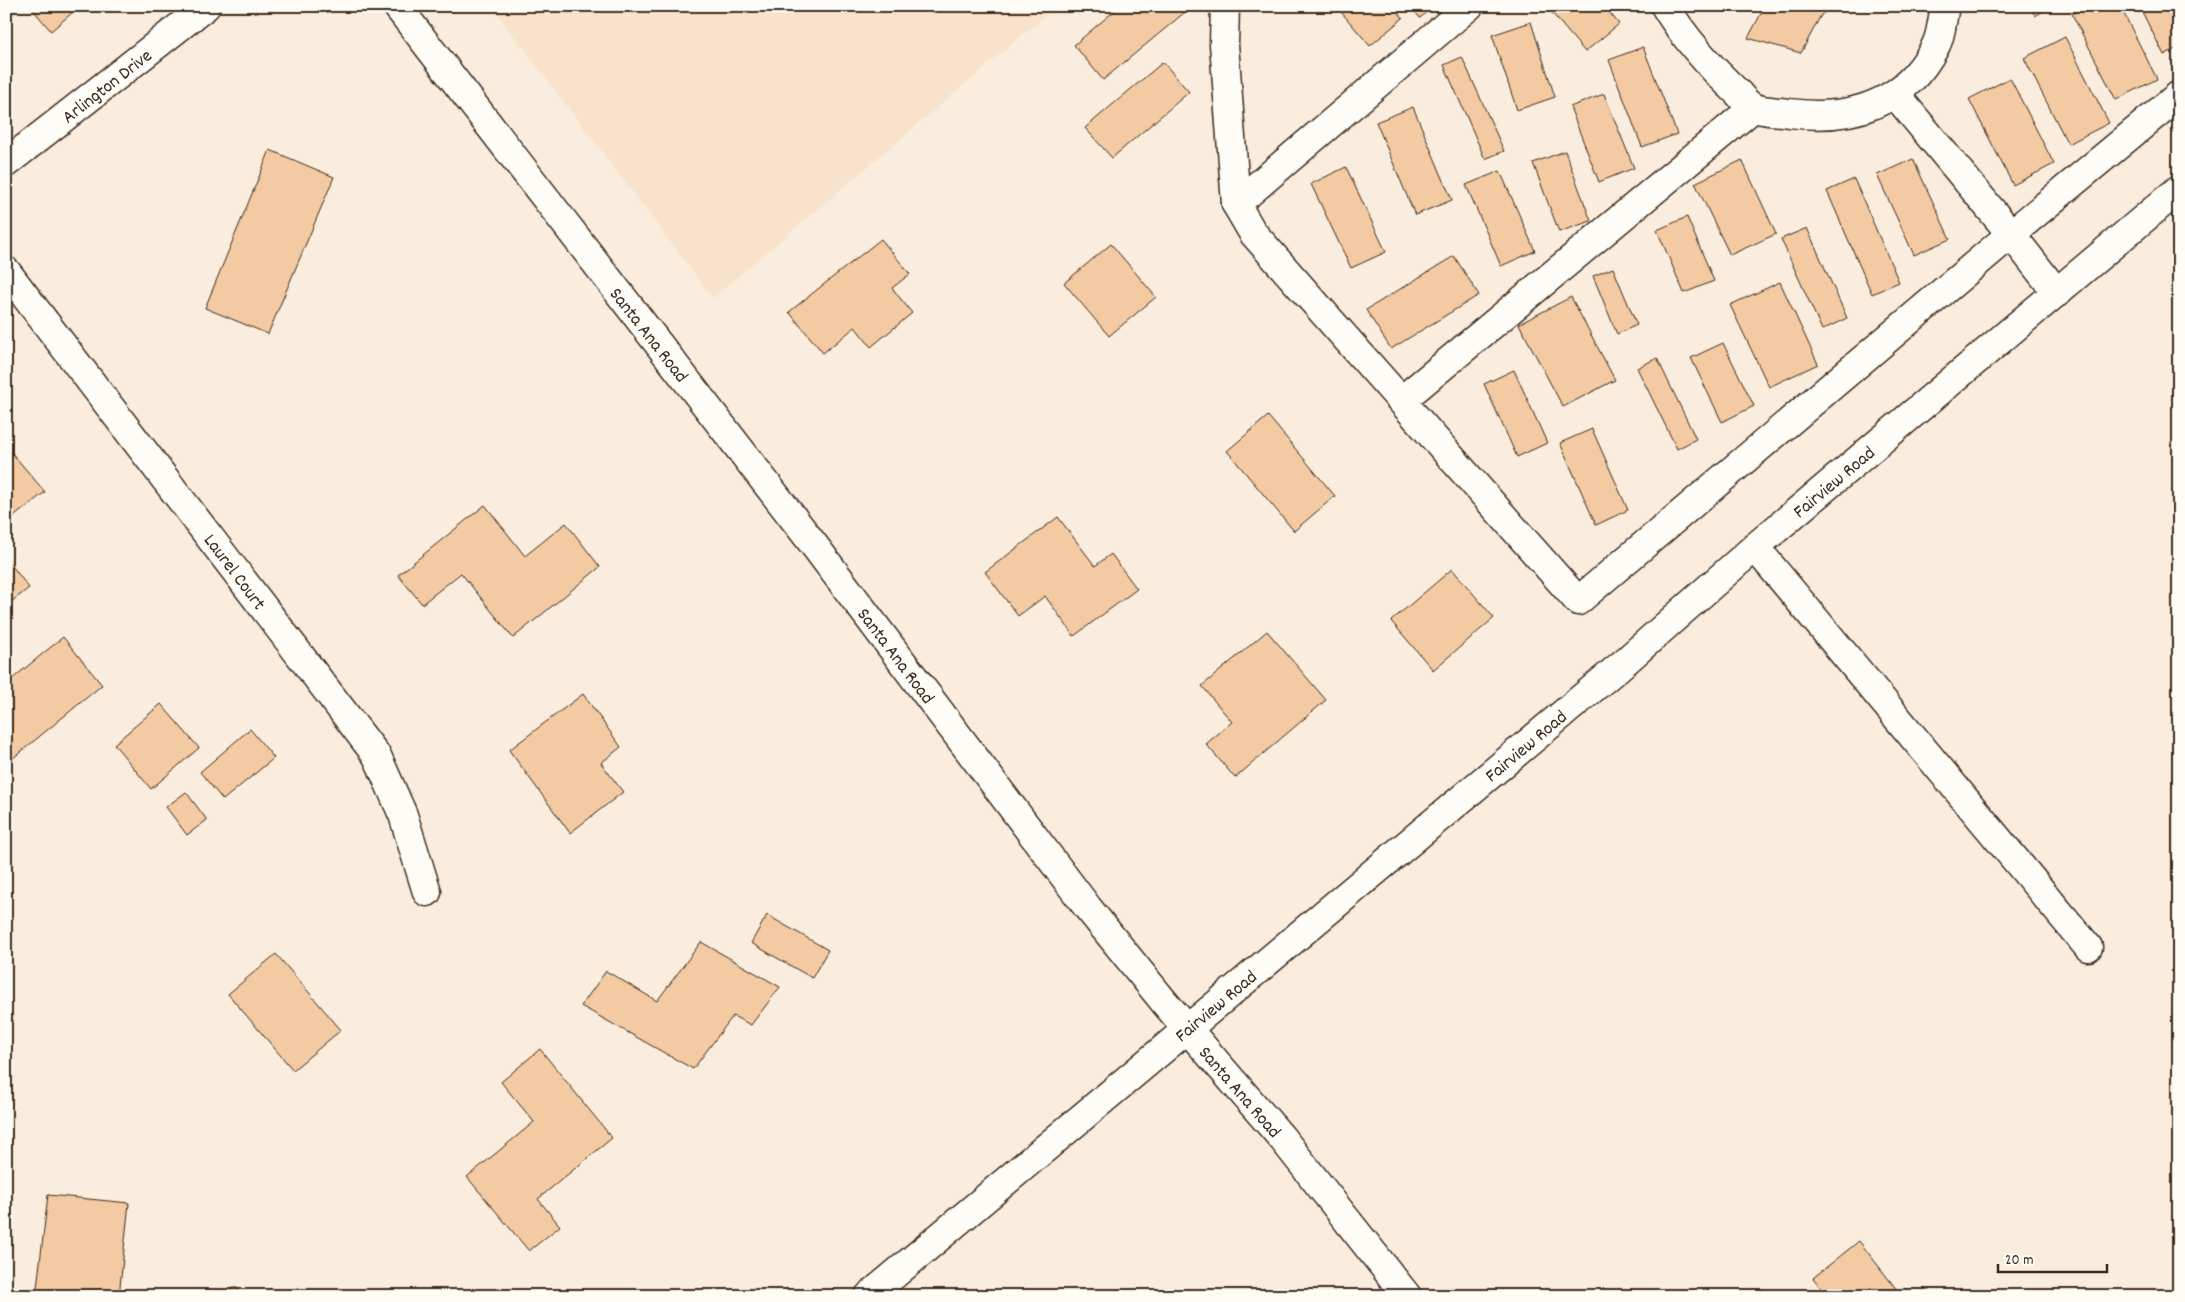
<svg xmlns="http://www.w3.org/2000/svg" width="2185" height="1302" viewBox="0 0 2185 1302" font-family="Dekko,sans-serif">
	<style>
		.built { fill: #f8e2cc }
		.building { fill: #f3caa2; stroke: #3b2a1e }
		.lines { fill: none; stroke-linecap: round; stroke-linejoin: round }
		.street-casing { stroke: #3b2a1e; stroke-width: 31 }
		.secondary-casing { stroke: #3b2a1e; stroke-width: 31 }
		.street { stroke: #fdfcf7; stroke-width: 28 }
		.secondary { stroke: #fdfcf7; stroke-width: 28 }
		.labels { text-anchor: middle; stroke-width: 5; stroke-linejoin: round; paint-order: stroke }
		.street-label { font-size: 19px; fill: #3b2a1e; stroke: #fdfcf7 }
	</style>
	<rect width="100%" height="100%" fill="#faedde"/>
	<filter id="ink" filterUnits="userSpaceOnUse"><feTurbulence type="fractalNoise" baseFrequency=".02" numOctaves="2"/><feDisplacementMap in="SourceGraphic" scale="10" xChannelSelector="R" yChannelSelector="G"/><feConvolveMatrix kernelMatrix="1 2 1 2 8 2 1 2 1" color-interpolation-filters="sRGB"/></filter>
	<g filter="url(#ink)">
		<!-- built -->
		<polygon class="built" points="491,6 1057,6 713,298"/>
		<!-- building -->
		<g class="building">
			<polygon points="30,6 80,6 51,31"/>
			<polygon points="1120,6 1190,8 1103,80 1074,45"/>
			<polygon points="1336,6 1393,6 1403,18 1370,46"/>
			<polygon points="1410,6 1434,6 1420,18"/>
			<polygon points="1546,6 1604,6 1619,24 1585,52"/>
			<polygon points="1765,6 1834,6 1821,15 1801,53 1748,38"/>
			<polygon points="2030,6 2052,6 2035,16"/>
			<polygon points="2087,6 2120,6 2157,79 2116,100 2072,14"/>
			<polygon points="2139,6 2179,6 2179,47 2164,55"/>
			<polygon points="1531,22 1555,97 1517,110 1492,35"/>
			<polygon points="2065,37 2109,123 2068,144 2024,58"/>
			<polygon points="1643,47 1677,134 1642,147 1609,60"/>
			<polygon points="1462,57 1504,151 1485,159 1444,65"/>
			<polygon points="1163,62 1189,92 1112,158 1085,128"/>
			<polygon points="2010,78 2054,164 2013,185 1969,99"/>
			<polygon points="1604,94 1634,168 1599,182 1570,107"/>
			<polygon points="1413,107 1452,200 1415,215 1376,122"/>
			<polygon points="270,150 334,177 268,334 205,308"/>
			<polygon points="1565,151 1591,221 1559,232 1533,163"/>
			<polygon points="1913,159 1950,239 1914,255 1877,175"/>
			<polygon points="1742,160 1776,234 1730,255 1695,183"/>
			<polygon points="1346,167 1386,252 1351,268 1311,184"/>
			<polygon points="1500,171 1535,251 1501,266 1466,185"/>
			<polygon points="1854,179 1899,282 1872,294 1827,191"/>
			<polygon points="1687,217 1714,281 1684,293 1657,230"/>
			<polygon points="1807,228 1847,318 1822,330 1781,239"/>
			<polygon points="881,239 910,274 892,288 912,313 871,347 855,327 823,353 789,312"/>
			<polygon points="1111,244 1156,297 1109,336 1064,283"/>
			<polygon points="1454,256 1479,295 1391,349 1366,310"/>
			<polygon points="1613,268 1637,325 1617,334 1593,276"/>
			<polygon points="1780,282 1818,364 1769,387 1730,305"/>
			<polygon points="1571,297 1615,380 1563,407 1519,324"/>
			<polygon points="1723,343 1754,406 1722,422 1691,358"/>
			<polygon points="1657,358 1696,439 1677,449 1637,368"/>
			<polygon points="1514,370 1547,443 1517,457 1484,384"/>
			<polygon points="1268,416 1335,496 1294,531 1227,451"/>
			<polygon points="1592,429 1628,510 1596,525 1560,443"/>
			<polygon points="6,446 45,492 6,523"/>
			<polygon points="485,505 525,556 566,523 600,567 513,638 461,573 422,604 398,575"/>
			<polygon points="1058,517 1095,566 1111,554 1137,589 1074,636 1045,596 1018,616 985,572"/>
			<polygon points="6,558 29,588 6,606"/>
			<polygon points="1452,569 1494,618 1433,670 1391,621"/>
			<polygon points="1267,631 1326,700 1235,778 1206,744 1232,722 1202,686"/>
			<polygon points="63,637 102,685 6,764 6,684"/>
			<polygon points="583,694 621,747 601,763 623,792 570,833 509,750"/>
			<polygon points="161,704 199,748 151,789 114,744"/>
			<polygon points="250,729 274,758 223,800 200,772"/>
			<polygon points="186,792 207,820 187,835 166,807"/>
			<polygon points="767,915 828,950 812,978 751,943"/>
			<polygon points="701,942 780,987 751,1025 733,1016 693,1069 581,1006 606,971 657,1001"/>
			<polygon points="276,954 341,1030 293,1070 228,994"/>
			<polygon points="540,1049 612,1138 538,1199 560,1226 529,1251 467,1177 534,1122 501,1082"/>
			<polygon points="48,1195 129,1203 119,1296 36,1296"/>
			<polygon points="1859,1241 1901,1295 1900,1296 1828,1296 1813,1278"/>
			<polygon points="235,1286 243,1296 224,1296"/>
		</g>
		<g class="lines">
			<!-- street casing -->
			<g class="street-casing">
				<g id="street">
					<polyline points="1225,6 1224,44 1236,204 1253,233 1578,601 2011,234 2179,95"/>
					<path d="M1665,6C1685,39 1710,67 1738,93C1742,98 1749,106 1755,108C1765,112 1778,111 1789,113C1851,121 1906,104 1936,45C1941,35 1942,22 1944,11V6"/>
					<polyline points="1895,94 2011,234 2057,293"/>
					<polyline points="6,163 206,6"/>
					<polyline points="1236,204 1469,6"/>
					<polyline points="6,271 377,756 403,815 427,892"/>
					<polyline points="1402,400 1753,108"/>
					<polyline points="1755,547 2088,947"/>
				</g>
			</g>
			<!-- secondary casing -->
			<g class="secondary-casing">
				<g id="secondary">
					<polyline points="397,6 814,545 1088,908 1165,1003 1282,1138 1407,1296"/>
					<polyline points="869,1296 1627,660 1755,547 2179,189"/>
				</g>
			</g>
			<!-- street -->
			<use href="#street" class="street"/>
			<!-- secondary -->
			<use href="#secondary" class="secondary"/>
		</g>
	</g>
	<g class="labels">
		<!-- street labels -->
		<g class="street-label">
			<text transform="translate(106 85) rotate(-38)" y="7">Arlington Drive</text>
			<text transform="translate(650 334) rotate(52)" y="7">Santa Ana Road</text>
			<text transform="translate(1833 481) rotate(-40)" y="7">Fairview Road</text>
			<text transform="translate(236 571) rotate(53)" y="7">Laurel Court</text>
			<text transform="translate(897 655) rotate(53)" y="7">Santa Ana Road</text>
			<text transform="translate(1525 745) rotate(-40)" y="7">Fairview Road</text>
			<text transform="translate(1215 1005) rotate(-40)" y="7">Fairview Road</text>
			<text transform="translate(1241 1091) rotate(49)" y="7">Santa Ana Road</text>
		</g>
	</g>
	<!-- margin -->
	<rect width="2185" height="1302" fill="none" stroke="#fdfcf7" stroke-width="25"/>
	<rect x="12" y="12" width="2160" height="1277" fill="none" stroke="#3b2a1e" stroke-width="2" filter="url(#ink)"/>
	<!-- scale -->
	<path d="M1998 1264v8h109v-8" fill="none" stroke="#3b2a1e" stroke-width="2.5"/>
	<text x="2005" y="1264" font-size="15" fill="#3b2a1e" stroke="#fdfcf7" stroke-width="4" paint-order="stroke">20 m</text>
</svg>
